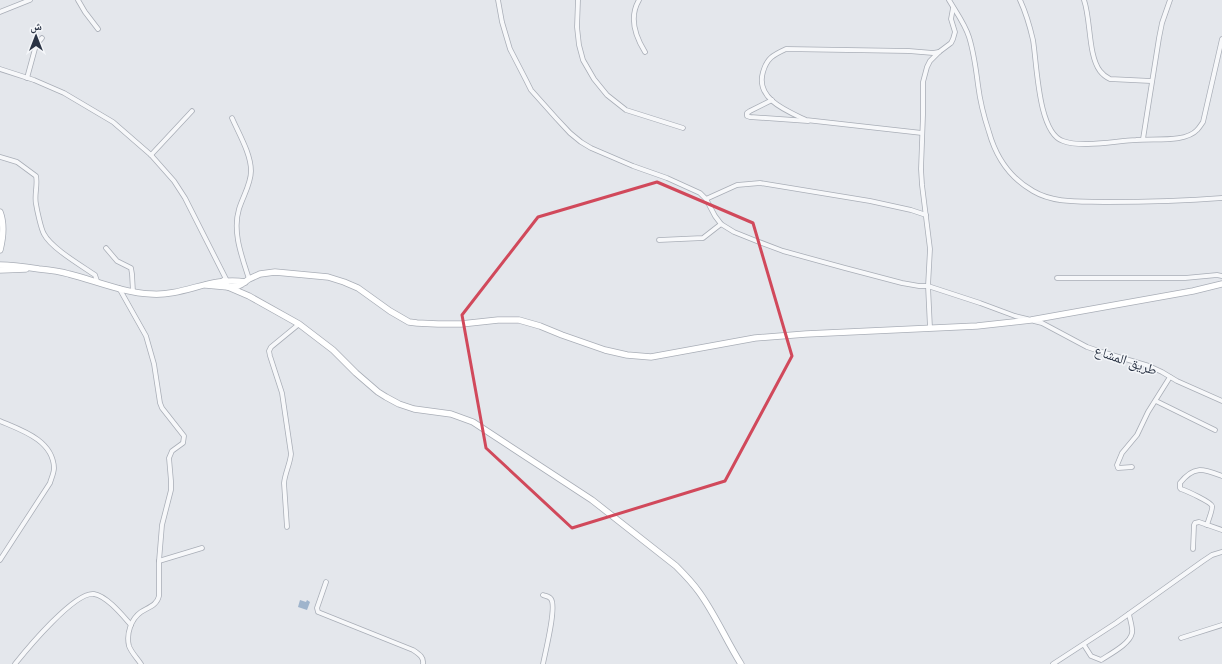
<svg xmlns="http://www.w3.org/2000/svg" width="1222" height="664" viewBox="0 0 1222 664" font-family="'Fira Sans Condensed','Noto Naskh Arabic',sans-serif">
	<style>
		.water { fill: #9fb4cc }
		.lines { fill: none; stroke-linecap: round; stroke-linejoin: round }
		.street-casing { stroke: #a9aeb7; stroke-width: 5.5 }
		.secondary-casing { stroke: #a9aeb7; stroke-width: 7 }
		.street { stroke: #f7f8fa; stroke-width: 4 }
		.secondary { stroke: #fff; stroke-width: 5.5 }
		.marked { fill: none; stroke: #d1495b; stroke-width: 3; stroke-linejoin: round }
		.labels { text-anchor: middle; stroke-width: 3; stroke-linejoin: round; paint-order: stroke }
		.street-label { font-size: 14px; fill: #2b3445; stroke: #f4f6f9 }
	</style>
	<rect width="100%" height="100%" fill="#e4e7ec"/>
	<!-- water -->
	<polygon class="water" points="300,600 306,602 307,600 310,602 307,610 298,607"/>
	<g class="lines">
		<!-- street casing -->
		<g class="street-casing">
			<g id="street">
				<polyline points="78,0 85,12 98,29"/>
				<polyline points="498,0 502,22 510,49 526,80 531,90 556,118 570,133 581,142 591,148 633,166 667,178 700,193 706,199 715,216 721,224 734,232 754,240 783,251 845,268 902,283 919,286 928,286 980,303 1015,316 1027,319"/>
				<polyline points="578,0 577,27 579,45 583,60 594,79 607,95 626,110 683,128"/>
				<path d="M639,0C629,17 635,36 645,52"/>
				<path d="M949,0C956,12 965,24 969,37C974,53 976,69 978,85C980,101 984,117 989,132C996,157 1010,178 1033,191C1055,204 1082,201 1107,202C1145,202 1184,201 1222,198"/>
				<path d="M1020,0C1026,13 1030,27 1033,40C1037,64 1038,133 1063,141C1082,148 1115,141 1136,140C1153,138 1185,143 1197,130C1199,128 1201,125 1203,122L1222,39"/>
				<path d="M1084,0C1091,20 1088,55 1100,71C1103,75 1106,77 1110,79L1151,81"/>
				<polyline points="0,12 30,0"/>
				<polyline points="0,69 34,80 64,93 113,122 151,155 174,181 185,198 227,281"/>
				<polyline points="27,78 36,45 42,38"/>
				<polyline points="772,100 750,111 747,113 747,116 750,117 808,121"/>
				<path d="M232,118C239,134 251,154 251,171C251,184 243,196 239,209C232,232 242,257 249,279"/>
				<path d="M922,133L806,120C787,111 755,99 763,72C767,58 773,55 786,49L909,51L933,53L939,52"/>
				<polyline points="1143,139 1159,38 1162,23 1170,0"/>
				<polyline points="151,155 192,111"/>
				<path d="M0,157L17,162L36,176C38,185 34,195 36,204C37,210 41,229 44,234C51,248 82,266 95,275L97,281"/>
				<polyline points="706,199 737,185 760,183 870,201 911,210 926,215"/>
				<polyline points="659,240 703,238 721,224"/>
				<polyline points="106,248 117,261 131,268 132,274 133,292"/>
				<polyline points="1057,278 1185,278 1217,275 1222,276"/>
				<path d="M119,288L146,336L154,364L160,403L162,408L184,436L183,443L172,451L169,458L171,481V490L162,525L159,561V596C157,605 149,607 141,612C131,619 126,634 129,646C131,652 137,658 141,664"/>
				<polyline points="1034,321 1042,323 1087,347 1102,352 1149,366 1162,372 1177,381 1222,401"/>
				<polyline points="930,328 928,286 930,249 922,185 921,169 923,115 923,82 927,67 930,61 939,52 951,43 953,39 955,32 951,19 953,8"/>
				<polyline points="1156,401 1215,430"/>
				<path d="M0,421C21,430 53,440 54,468C54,473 51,479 50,483L0,560"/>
				<polyline points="1132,467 1118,468 1117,465 1122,453 1137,435 1148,412 1170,377"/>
				<path d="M1207,525C1208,521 1213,509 1212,506C1211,502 1187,491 1181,489L1180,488V483C1194,465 1203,469 1222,476"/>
				<path d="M287,527L284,483C285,473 290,464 291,454L282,393L270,356L269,351L271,347L299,324"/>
				<polyline points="1193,549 1194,525 1195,523 1199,522 1222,530"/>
				<polyline points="159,561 202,548"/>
				<path d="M326,582L317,608L318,612L413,650C419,654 424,657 423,664"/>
				<path d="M543,595C545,596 549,596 551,599C557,607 545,653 543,664"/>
				<polyline points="1181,638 1222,625"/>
				<path d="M1084,645L1091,656L1101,660C1110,654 1130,644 1132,633C1133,628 1130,620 1129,614"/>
				<path d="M15,664C27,649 75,591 94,594C107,596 123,616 131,625"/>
				<polyline points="1053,664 1116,623 1203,561 1212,555 1222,552"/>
			</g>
		</g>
		<!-- secondary casing -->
		<g class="secondary-casing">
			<g id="secondary">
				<path d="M0,212C5,225 3,238 0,250"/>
				<path d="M0,265C13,265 26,267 39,269C50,270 59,271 69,274C96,281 124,293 152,294C184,296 212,276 245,282"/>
				<polyline points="0,270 26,269"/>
				<path d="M223,281L228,287L249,296L299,324L333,350L356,373L378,392L386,397L399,404L414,409L451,414L473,422L592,500L676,566C684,574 692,582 699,592C715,614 726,640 741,664"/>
				<polyline points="206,285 228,287 238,286 242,284 249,279 260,274 275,272 328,277 344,282 358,288 390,311 409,322 417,323 438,324 461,324 498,320 519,320 540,326 562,335 605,350 627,355 651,357 755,338 806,334 977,326 1031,320 1193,291 1222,284"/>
			</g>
		</g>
		<!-- street -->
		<use href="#street" class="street"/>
		<!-- secondary -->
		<use href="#secondary" class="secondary"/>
	</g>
	<!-- marked area -->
	<path class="marked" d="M657,182L753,223L792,356L725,481L572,528L486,448L462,315L538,217Z"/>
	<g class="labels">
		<!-- street labels -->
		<g class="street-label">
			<text transform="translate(1126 360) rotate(19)" y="5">طريق المشاع</text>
		</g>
	</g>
	<!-- north arrow -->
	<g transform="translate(36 36)" stroke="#f4f6f9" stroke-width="3" paint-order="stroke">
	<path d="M0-3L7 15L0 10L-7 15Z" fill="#2b3445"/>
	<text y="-6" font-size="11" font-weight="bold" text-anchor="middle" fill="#2b3445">ش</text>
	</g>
</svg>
